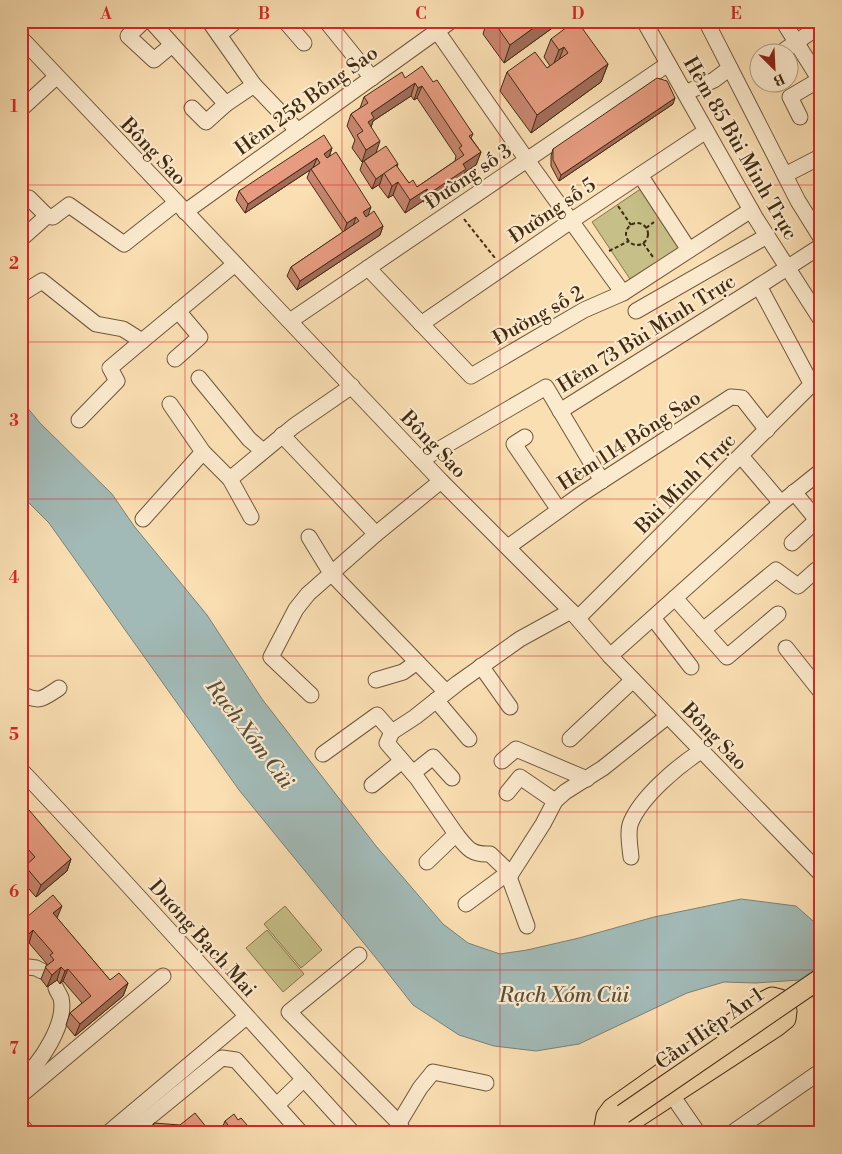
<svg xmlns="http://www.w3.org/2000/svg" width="842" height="1154" viewBox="0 0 842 1154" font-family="'Libre Bodoni',serif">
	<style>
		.green { fill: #c6bf87; stroke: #84754c }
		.water { fill: #a2bab7; stroke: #7b8175 }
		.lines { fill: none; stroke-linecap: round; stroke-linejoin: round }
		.minor-casing { stroke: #6f583a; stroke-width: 17 }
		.major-casing { stroke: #412b12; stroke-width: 21 }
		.path { stroke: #412b12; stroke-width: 2; stroke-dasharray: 4 2.5; stroke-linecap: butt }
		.minor { stroke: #fceace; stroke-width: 15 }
		.major { stroke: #fadfb3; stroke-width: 19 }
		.major-bridge-casing { stroke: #412b12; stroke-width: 21; stroke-linecap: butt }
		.major-bridge { stroke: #fadfb3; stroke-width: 19 }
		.wall { fill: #c7866f; stroke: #412b12; fill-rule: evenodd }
		.shaded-wall { fill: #a26d5a; stroke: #412b12 }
		.building { fill: #e79c81; stroke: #412b12 }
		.grid { fill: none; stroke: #d62828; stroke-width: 1; stroke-opacity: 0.55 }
		.labels { text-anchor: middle; stroke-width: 4.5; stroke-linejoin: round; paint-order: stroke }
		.street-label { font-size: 20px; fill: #412b12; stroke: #fceace }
		.water-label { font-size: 21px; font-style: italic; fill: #594f3b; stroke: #fceace }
		.neatline { fill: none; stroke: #d62828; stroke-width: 2 }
		.grid-label { font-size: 16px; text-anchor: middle; font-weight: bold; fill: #d62828 }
	</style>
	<rect width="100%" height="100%" fill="#fadfb3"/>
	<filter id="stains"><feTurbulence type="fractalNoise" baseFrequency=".004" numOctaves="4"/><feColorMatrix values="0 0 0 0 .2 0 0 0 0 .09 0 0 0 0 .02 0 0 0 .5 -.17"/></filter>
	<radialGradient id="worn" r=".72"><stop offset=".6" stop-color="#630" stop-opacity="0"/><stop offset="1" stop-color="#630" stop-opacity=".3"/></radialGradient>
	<!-- green -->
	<g class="green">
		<polygon points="642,188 682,248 632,282 592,222"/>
		<polygon points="285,906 322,950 301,968 264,924"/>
		<polygon points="267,930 304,974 283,992 246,948"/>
	</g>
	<!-- water -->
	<polygon class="water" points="21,400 40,423 112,494 134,526 207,615 262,699 376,846 443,924 468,943 500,954 527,950 579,938 654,917 741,899 796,906 821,928 821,1007 799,980 756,983 724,982 687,993 579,1044 536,1051 494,1046 459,1035 413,1005 380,963 239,790 49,523 21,495"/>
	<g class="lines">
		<!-- minor casing -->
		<g class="minor-casing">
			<g id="minor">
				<polyline points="144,21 128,36 154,60 172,45"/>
				<polyline points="151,21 226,104 254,85"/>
				<polyline points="209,21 254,85 298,131"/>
				<polyline points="285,21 304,43"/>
				<polyline points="326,21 372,78"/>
				<polyline points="430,21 527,160 623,293"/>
				<polyline points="644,21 755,217 821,320"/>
				<polyline points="706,21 798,201 821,238"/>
				<polyline points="783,21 821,82"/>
				<polyline points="219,35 236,21"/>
				<polyline points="21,38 441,481 571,611 610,656 821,874"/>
				<polyline points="782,52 821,25"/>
				<polyline points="685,93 714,80 730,68"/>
				<polyline points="192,108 206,122 226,104"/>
				<polyline points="21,109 56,77"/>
				<polyline points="800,117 790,97 819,80"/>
				<polyline points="640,175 689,250"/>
				<polyline points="785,175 818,158"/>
				<polyline points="21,198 24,200 29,198 47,216"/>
				<polyline points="185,212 451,21"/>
				<polyline points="21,239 47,216 53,217 69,205 124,244 176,203"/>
				<polyline points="368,268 471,376 584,310 623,293 751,210"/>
				<polyline points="759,286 821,246"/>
				<polyline points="21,294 42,281 96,324 123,329 142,341 235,264"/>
				<polyline points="636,311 767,236"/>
				<polyline points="290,321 668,64"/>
				<polyline points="421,324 571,221 706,131"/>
				<polyline points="175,359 200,337 178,311"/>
				<polyline points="199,378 249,439 263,451"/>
				<polyline points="170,404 203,452 230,479 294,426 352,386"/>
				<polyline points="560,411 759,286 812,385"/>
				<polyline points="79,420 117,381 110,368 142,341"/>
				<polyline points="282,435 376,534"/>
				<polyline points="525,437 514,444 559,510"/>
				<polyline points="741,456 781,503 821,471"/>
				<polyline points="421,460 546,387 602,481"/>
				<polyline points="230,479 251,517"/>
				<polyline points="143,519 203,452"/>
				<polyline points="309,537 331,573 446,692"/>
				<polyline points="792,543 817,520 794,492"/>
				<polyline points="508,547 580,495 731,397 742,398 767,430"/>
				<polyline points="675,598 727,657 778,614"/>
				<polyline points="578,618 821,375"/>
				<polyline points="653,618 691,667"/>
				<polyline points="703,630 776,570 798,586 816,570"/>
				<polyline points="786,648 821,692"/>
				<polyline points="610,656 781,503"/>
				<polyline points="481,666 510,707"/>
				<polyline points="376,680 403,672 417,662"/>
				<path d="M21,694C41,703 42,699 59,688"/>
				<polyline points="311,695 271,657 296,609 308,594 376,534 441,481"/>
				<polyline points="436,700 469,739"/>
				<polyline points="392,732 387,743 417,778 456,834 427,862"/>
				<polyline points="570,739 633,680"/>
				<polyline points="323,754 377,715 392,732 415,717 458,683 520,639 571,611"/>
				<polyline points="502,761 516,749 587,779"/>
				<path d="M21,770C134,889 242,1012 353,1133"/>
				<polyline points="413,773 433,757 452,778"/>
				<polyline points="372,785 402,761"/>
				<polyline points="507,793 520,777 555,801"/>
				<path d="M456,834C467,848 471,855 490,854L511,874"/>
				<path d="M631,857C630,847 627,831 631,822C642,796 678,766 701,751"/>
				<polyline points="509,877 527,926"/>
				<polyline points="466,904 501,878 509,877 543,824 555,801 565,792 603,768 668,716"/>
				<polyline points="359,955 289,1012 399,1123 404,1133"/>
				<polyline points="21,966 36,968 42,971"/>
				<path d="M21,1079C40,1065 67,1023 61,998C60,995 57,991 56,988"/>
				<polyline points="21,1095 163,976"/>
				<polyline points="678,1104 698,1133"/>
				<polyline points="277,1105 304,1079"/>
				<polyline points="399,1123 420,1088 433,1072 486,1083"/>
				<polyline points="21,1125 28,1133"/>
				<polyline points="108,1133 246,1017"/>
				<polyline points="130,1133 222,1058 236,1060 301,1133"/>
				<polyline points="732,1133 821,1071"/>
			</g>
		</g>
		<!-- major casing -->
		<g class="major-casing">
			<polygon id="major" points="772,997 780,999 787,1011 786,1019 776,1027 626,1125 614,1129 604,1127 606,1116 612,1108 762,1002"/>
		</g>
		<!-- path -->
		<g class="path">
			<polyline points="618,206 631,225"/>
			<polyline points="464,219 495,258"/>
			<circle cx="637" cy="234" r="11"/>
			<polyline points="646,228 654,222"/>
			<polyline points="643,243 653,257"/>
			<polyline points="609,251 629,241"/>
		</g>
		<!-- minor -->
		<use href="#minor" class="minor"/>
		<!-- major -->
		<use href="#major" class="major"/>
		<!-- major-bridge casing -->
		<g class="major-bridge-casing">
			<polyline id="major-bridge" points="623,1114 821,978"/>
		</g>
		<!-- major-bridge -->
		<use href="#major-bridge" class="major-bridge"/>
	</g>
	<!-- wall -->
	<g class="wall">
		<polygon points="487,21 562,21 504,63 483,34"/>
		<polygon points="551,39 608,64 601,82 531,133 500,91 507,72 547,68 550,66 544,57"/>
		<path d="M405,78L433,82L473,134L471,138L481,152L476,165L465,172L462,181L426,205L423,201L405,213L393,195L388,198L379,186L380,184L372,189L360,170L363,161L362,162L352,148L355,140L347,126L351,114L360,108L364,97ZM411,96L414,100L417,98L456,156L455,161L417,187L409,183L397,167L398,164L376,153L371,127L373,121Z"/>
		<polygon points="673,104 559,181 551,166 551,156 553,149"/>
		<polygon points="332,148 329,157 368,215 383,226 380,235 297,290 287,276 291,267 343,232 307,178 310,170 245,213 236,200 239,191"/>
		<polygon points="21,804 71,859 67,871 36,897 21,880 21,875 25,866 26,865 21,859"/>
		<polygon points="57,918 110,980 128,983 123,996 75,1036 66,1025 70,1013 82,1003 63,981 60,984 57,980 47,987 41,979 47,964 29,943 21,949 21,922"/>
		<polygon points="238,1120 254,1133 220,1133 225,1121"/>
		<polygon points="154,1123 211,1133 150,1133"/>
	</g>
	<!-- shaded-wall -->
	<g class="shaded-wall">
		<polygon points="543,21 562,21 504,63 510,45"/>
		<polygon points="564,47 557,65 552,68 559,50"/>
		<polygon points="608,64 601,82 531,133 537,115"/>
		<polygon points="415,83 411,96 373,121 370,130 363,135 371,113"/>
		<polygon points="422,86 417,98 414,100 418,88"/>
		<polygon points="675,98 673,104 559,181 561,175"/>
		<polygon points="380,141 376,153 362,162 366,150"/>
		<polygon points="332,148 329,157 320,163 324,154"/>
		<polygon points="481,152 476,165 465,172 462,181 426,205 430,193 463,164"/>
		<polygon points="317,158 313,168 245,213 248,204"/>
		<polygon points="383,174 380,184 372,189 376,179"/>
		<polygon points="398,182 393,195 388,198 392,186"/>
		<polygon points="427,189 423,201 405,213 410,200"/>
		<polygon points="371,207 368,216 360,221 363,212"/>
		<polygon points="356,217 353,226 344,232 347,223"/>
		<polygon points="383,226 380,235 297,290 300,281"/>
		<polygon points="71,859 67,871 36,897 41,885"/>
		<polygon points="62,906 57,918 53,913"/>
		<polygon points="33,930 29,943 21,949 21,941"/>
		<polygon points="61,967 57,980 47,987 52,975"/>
		<polygon points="68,969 63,981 60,984 65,971"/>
		<polygon points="128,983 123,996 75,1036 80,1024"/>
	</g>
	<!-- building -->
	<g class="building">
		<polygon points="493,21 543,21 510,45"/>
		<polygon points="575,21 577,21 608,64 537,115 507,72 535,52 547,68 568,53 564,47 559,50 551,39"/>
		<polygon points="422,66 433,82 437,80 473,134 469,136 481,152 463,164 466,169 430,193 427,189 410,200 398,182 392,186 384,173 396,165 409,183 413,180 417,187 464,155 459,148 462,146 422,86 418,88 415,83 371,113 374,118 368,122 380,141 366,150 357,135 363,131 351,114 368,103 364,97 402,72 405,78"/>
		<polygon points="657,78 667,81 675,98 561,175 553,160 553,149"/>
		<polygon points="324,135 332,148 324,154 327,158 336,152 371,207 363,212 366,217 374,211 383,226 300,281 291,267 359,221 356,217 347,223 311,169 320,163 317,158 248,204 239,191"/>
		<polygon points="386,146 398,164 396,165 376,179 364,161"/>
		<polygon points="23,803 71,859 41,885 25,866 35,857 21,841 21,804"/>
		<polygon points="53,895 62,906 53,913 110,980 119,973 128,983 80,1024 70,1013 91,996 68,969 65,971 61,967 52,975 45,967 54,960 50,955 53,953 33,930 21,941 21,922"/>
		<polygon points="195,1113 211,1133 153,1133 154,1123 180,1125"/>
		<polygon points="234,1114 238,1120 241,1118 254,1133 224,1133 230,1128 225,1121"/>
	</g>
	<!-- grid -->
	<path class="grid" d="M185,21V1133M342,21V1133M500,21V1133M657,21V1133M21,185H821M21,342H821M21,499H821M21,656H821M21,812H821M21,970H821"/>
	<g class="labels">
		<!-- street labels -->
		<g class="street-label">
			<text transform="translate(306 100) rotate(-36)" y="7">Hẻm 258 Bông Sao</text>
			<text transform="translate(741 148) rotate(60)" y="7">Hẻm 85 Bùi Minh Trực</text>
			<text transform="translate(154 151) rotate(46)" y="7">Bông Sao</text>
			<text transform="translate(468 176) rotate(-34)" y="7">Đường số 3</text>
			<text transform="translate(552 210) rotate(-34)" y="7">Đường số 5</text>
			<text transform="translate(538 315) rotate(-29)" y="7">Đường số 2</text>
			<text transform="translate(646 333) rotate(-32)" y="7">Hẻm 73 Bùi Minh Trực</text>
			<text transform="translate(629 440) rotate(-33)" y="7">Hẻm 114 Bông Sao</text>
			<text transform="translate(434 444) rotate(46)" y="7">Bông Sao</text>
			<text transform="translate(685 483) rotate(-45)" y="7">Bùi Minh Trực</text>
			<text transform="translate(715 736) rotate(46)" y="7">Bông Sao</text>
			<text transform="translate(203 938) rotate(48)" y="7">Dương Bạch Mai</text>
			<text transform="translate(709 1028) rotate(-35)" y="7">Cầu Hiệp Ân 1</text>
		</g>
		<!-- water labels -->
		<g class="water-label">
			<text transform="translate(250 734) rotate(53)" y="7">Rạch Xóm Củi</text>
			<text x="564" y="1002">Rạch Xóm Củi</text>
		</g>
	</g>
	<!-- margin -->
	<rect width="842" height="1154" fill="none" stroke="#fadfb3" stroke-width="55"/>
	<!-- north arrow -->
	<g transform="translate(774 68) rotate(156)"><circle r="24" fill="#fceace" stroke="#b19e83"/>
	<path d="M0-4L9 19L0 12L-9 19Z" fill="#8f2418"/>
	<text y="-8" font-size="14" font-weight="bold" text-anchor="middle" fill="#412b12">B</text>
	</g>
	<rect x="28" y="28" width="786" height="1098" class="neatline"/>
	<g class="grid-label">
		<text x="106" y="19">A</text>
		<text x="264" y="19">B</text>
		<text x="421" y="19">C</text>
		<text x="578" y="19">D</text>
		<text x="736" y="19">E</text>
		<text x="14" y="112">1</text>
		<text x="14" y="269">2</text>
		<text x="14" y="426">3</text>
		<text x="14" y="583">4</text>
		<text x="14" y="740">5</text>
		<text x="14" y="897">6</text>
		<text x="14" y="1054">7</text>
	</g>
	<rect width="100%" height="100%" filter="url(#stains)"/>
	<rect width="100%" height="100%" fill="url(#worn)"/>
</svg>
